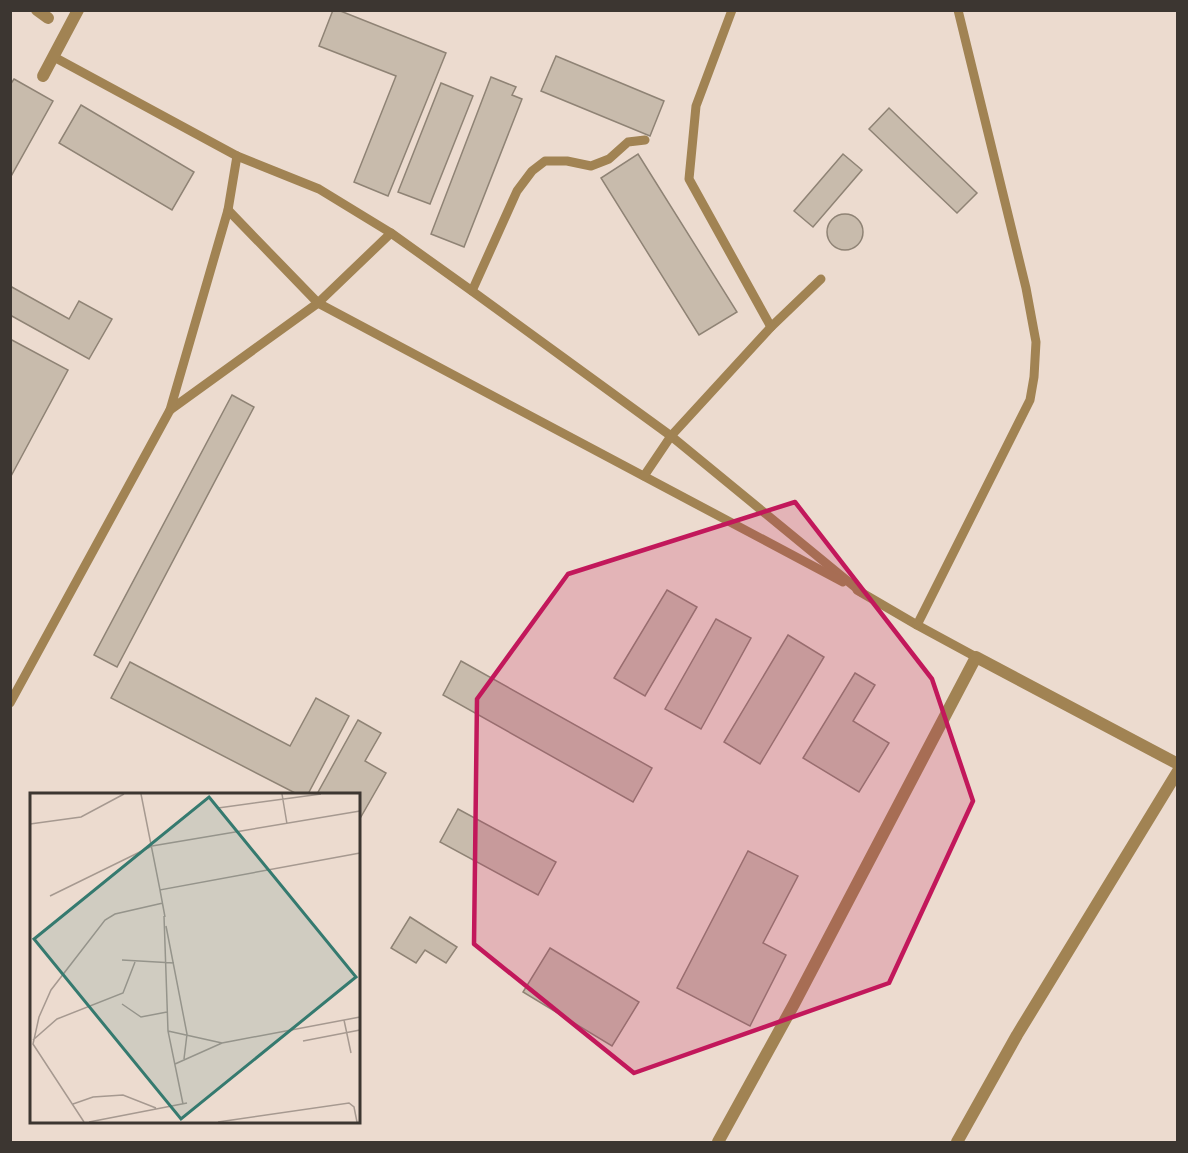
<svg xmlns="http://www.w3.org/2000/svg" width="1188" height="1153" viewBox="0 0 1188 1153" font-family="Overpass,sans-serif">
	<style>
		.building { fill: #c8bbac; stroke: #8f8375; stroke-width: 1.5 }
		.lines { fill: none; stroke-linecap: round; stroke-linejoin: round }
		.lane { stroke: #a18353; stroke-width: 9 }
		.street { stroke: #a18353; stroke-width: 12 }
		.marked { fill: #c2185b; fill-opacity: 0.2; stroke: #c2185b; stroke-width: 4.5; stroke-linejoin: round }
		.inset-road { fill: none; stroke: #a69990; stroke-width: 1.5 }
		.view { fill: #357a6f; fill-opacity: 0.15; stroke: #357a6f; stroke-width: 3 }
		.inset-edge { fill: none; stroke: #3c3631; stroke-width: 3 }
	</style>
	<rect width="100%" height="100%" fill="#ecdbcf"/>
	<!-- building -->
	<g class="building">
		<polygon points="333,10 338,10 446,53 388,196 354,182 396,76 319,46"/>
		<polygon points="556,56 664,101 650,136 541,91"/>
		<polygon points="491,77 516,87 512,95 522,99 464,247 431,234"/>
		<polygon points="14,79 53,101 10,178 10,85"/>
		<polygon points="441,83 473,96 430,204 398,192"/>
		<polygon points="81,105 194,172 172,210 59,143"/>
		<polygon points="889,108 977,193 957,213 869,129"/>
		<polygon points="638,154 737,312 699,335 601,178"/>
		<polygon points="843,154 862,170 813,227 794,211"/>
		<circle cx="845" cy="232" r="18"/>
		<polygon points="10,286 69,319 79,301 112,319 89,359 10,315"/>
		<polygon points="10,339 68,370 10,478"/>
		<polygon points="232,395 254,407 117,667 94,655"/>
		<polygon points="667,590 697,607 645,696 614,678"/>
		<polygon points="716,619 751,638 701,729 665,709"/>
		<polygon points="788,635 824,657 760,764 724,742"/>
		<polygon points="461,661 652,768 633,802 443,695"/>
		<polygon points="130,662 290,746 316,698 349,716 308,794 297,794 111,698"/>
		<polygon points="855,673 875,685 853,721 889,743 859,792 803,758"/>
		<polygon points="358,720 381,733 365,761 386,773 358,822 358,794 317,794"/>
		<polygon points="458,809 556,862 538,895 440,842"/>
		<polygon points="748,851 798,876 763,943 786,955 750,1026 677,988"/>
		<polygon points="410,917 457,947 446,963 425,950 416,963 391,948"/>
		<polygon points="550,948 639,1002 612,1046 523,992"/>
	</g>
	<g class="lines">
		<!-- lane -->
		<g class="lane">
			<polyline points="732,10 696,106 689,179 771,327"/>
			<polyline points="54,57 237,156 319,189 391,233 472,291 671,436 861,592"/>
			<polyline points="228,210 318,303 843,582"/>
			<polyline points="472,291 517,191 532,171 545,161 567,161 591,166 609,159 628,142 645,140"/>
			<polyline points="170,410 318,303 391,233"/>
			<polyline points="644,476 671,436 771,327 821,279"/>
			<polyline points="857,590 917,625 976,657"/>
			<polyline points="917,625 1030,400 1034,377 1036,342 1026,288 958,10"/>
			<polyline points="10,703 170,410 228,210 237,156"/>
		</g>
		<!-- street -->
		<g class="street">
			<polyline points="37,10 48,18"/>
			<polyline points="43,76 78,10"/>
			<polyline points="718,1142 794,1004 976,657 1178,764"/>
			<polyline points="957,1142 1017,1035 1178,771"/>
		</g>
	</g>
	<!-- marked area -->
	<path class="marked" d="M795,502L932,679L973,801L889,983L634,1073L474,944L477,699L568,574Z"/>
	<!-- overview -->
	<g transform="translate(30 793)">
		<rect width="330" height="330" fill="#ecdbcf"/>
		<path class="inset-road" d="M111,1L130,97L330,60M252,1L257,31M188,15L291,1M0,31L51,24L94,1M130,97L135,124M20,103L122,53L330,18M134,123L138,238L153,311M136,133L157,241L154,266M92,167L144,170M92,211L111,224L137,219M314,227L321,260M138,238L192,250M3,247L27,226L93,200L105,169M273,248L330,237M145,271L192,250L330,224M43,311L63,304L93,302L126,315M54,329L3,251L9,224L21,197L75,127L85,121L133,110M59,329L157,310M188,329L319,310L324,314L327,329"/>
		<path class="view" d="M179,4L326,184L151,326L4,146Z"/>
		<rect width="330" height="330" class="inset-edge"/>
	</g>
	<!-- border -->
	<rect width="1188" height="1153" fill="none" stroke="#3c3631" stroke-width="24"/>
</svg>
